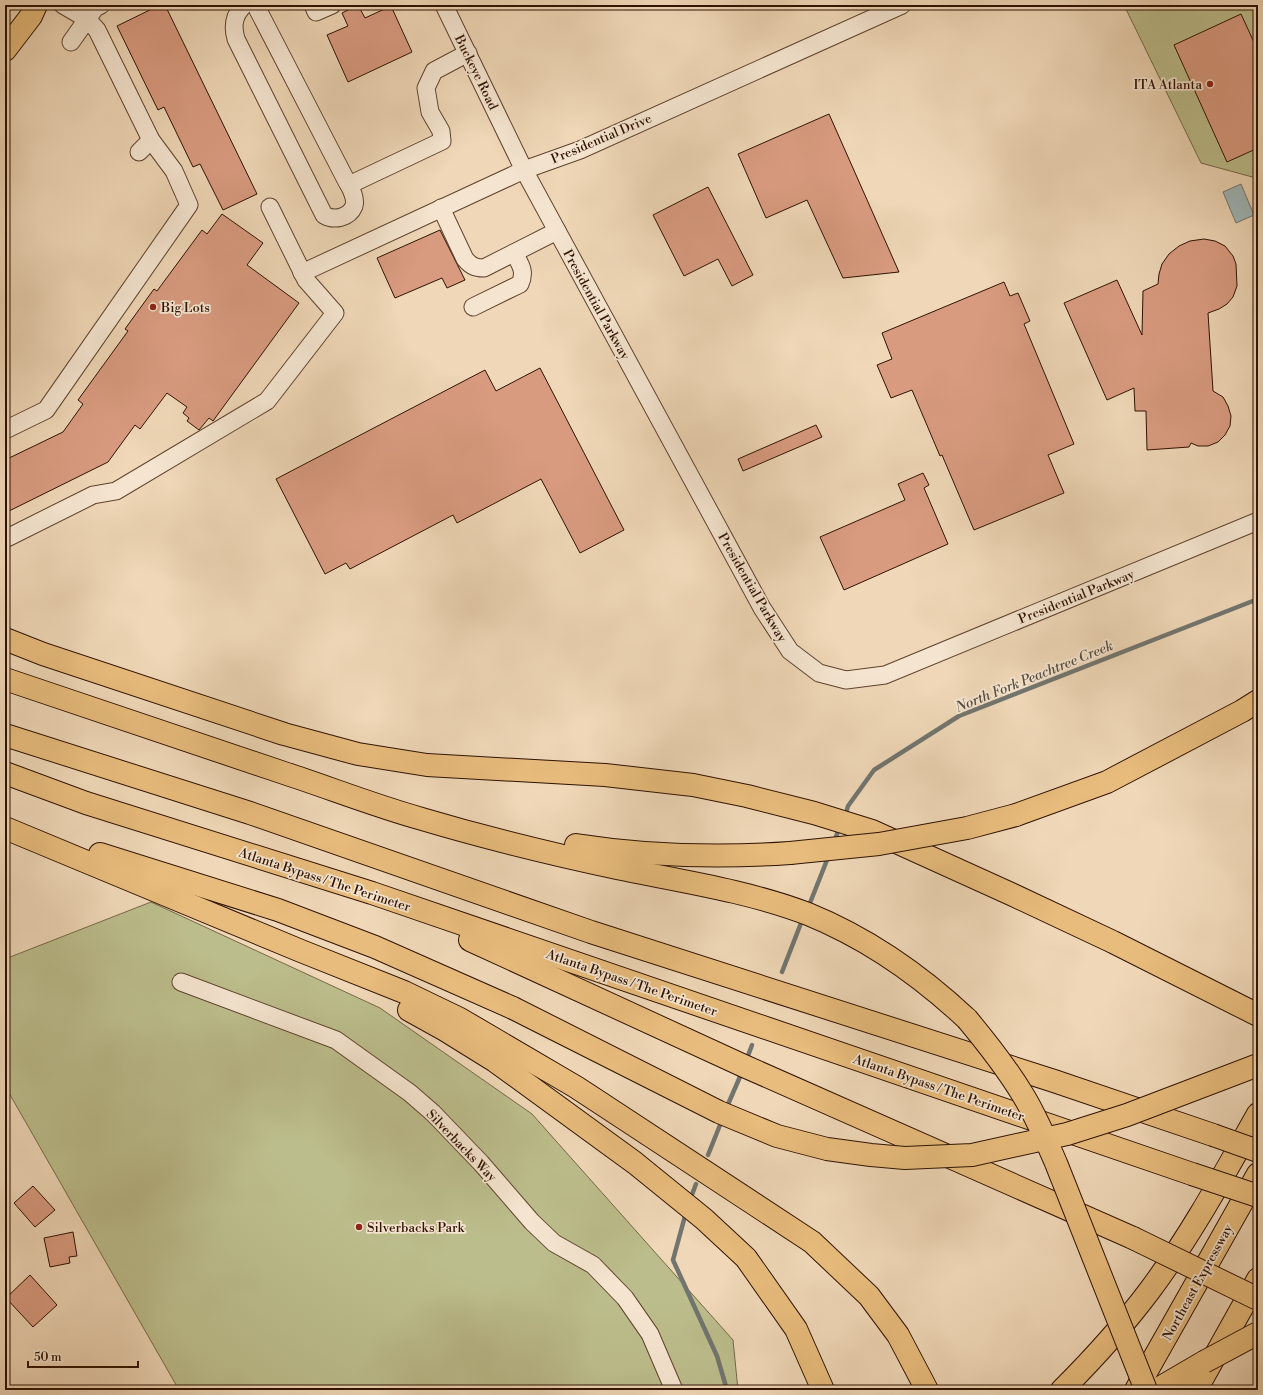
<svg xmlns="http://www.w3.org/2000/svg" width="1263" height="1395" viewBox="0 0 1263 1395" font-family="'Libre Bodoni',serif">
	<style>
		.green { fill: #bcbd8c; stroke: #766846 }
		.water { fill: #9fb7b9; stroke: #72756f }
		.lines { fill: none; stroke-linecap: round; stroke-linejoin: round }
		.stream { stroke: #72756f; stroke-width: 4.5 }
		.building { fill: #d99b80; stroke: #2f1200 }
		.minor-casing { stroke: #5f432e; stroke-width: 19 }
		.major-casing { stroke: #2f1200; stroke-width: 24 }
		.highway-casing { stroke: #2f1200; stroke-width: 24 }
		.minor { stroke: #f5e5d0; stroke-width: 17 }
		.major { stroke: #e8bc7c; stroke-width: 22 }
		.highway { stroke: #e8bc7c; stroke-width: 22 }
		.highway-bridge-casing { stroke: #2f1200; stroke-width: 24; stroke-linecap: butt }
		.highway-bridge { stroke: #e8bc7c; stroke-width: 22 }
		.poi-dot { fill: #8f2418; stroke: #f5e5d0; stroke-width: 1.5 }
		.labels { text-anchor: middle; stroke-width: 3.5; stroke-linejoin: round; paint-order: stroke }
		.street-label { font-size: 13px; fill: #2f1200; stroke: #f5e5d0 }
		.poi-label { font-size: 13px; fill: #2f1200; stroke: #f5e5d0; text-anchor: start }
		.water-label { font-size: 14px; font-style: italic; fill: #564c41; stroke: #f5e5d0 }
	</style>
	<rect width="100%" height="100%" fill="#efd7b7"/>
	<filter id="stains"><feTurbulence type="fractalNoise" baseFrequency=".005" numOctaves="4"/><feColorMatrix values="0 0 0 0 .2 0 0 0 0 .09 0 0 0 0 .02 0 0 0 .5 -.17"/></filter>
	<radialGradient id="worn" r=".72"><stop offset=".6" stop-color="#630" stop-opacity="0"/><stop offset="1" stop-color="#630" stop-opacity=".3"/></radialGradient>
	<!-- green -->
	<g class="green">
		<polygon points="1124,5 1258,5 1258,181 1256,178 1201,163"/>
		<polygon points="151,902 380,1008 532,1114 733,1340 738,1390 179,1390 5,1086 5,959"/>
	</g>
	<!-- water -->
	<polygon class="water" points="1241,184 1254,215 1236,223 1223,192"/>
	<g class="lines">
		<!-- stream -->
		<g class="stream">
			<polyline points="846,813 848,806 874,770 959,716 1258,599"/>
			<polyline points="834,843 838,831"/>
			<polyline points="808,908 829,855"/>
			<polyline points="782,972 803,918"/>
			<polyline points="746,1061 752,1045"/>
			<polyline points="726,1109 742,1072"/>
			<polyline points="708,1155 722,1120"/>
			<polyline points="690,1200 696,1184"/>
			<polyline points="685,1216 673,1260 717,1356 727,1390"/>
		</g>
	</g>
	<!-- building -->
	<g class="building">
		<polygon points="160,5 165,5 257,194 223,210 200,164 193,167 164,107 158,110 117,26"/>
		<polygon points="358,5 365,18 391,6 412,52 348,82 327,35 348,26 342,13"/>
		<polygon points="1241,14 1258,51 1258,148 1227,162 1174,45"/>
		<polygon points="829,114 899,272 843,278 807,200 766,218 738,154"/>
		<polygon points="708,187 753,275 732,286 718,259 684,276 653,215"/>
		<polygon points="222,214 263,243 247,265 299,303 213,421 209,418 199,430 187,421 189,418 183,413 187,407 167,393 140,429 135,425 108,462 5,513 5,460 63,432 83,404 78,400 128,331 125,329 154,289 157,291 202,230 207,234"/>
		<polygon points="440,230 465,280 447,288 442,278 395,298 377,258"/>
		<polygon points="1204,239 1215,241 1225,246 1233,256 1236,264 1237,286 1233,297 1227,304 1219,309 1208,313 1213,391 1223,397 1228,406 1231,416 1230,426 1225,435 1218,442 1208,446 1198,446 1191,443 1189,447 1147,450 1146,411 1135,411 1134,388 1107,400 1064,303 1117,280 1142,335 1143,291 1158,284 1159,274 1162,264 1169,254 1179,246 1190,241"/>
		<polygon points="1004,282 1010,296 1018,293 1030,321 1024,324 1074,444 1048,455 1064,493 974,530 942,455 940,456 912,390 891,398 877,365 892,359 882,333"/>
		<polygon points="540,368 624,530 580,553 541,479 457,523 453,515 350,569 346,563 325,574 276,479 485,370 496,391"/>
		<polygon points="816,425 822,437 743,471 738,459"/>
		<polygon points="923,473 929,485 924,488 948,544 844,590 820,537 905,500 898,484"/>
		<polygon points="33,1186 55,1210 35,1227 14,1203"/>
		<polygon points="73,1232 77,1256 69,1257 70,1263 50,1267 44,1238"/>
		<polygon points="30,1275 57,1305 33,1327 6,1298"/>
	</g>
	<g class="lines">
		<!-- minor casing -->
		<g class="minor-casing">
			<g id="minor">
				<path d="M244,5C234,15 232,25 236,39L324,215C334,221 349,218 354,206C356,199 352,191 349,185"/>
				<polyline points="257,5 258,10 347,182 349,185 442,141 441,131 430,112 426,88 434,71 468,53"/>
				<polyline points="313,5 316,12 332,5"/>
				<polyline points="444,5 524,170 762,608 790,651 819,673 846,680 885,675 1258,521"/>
				<polyline points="71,42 95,8 101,5"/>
				<polyline points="139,152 151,140"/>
				<path d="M441,208L465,259C471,266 475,268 484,268L557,231"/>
				<polyline points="302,273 524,170 580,150 902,5"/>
				<path d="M473,307L520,284C526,271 520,264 514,253"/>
				<polyline points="5,430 46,410 189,205 174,171 151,140 97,30 87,19 63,5"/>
				<polyline points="5,539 93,495 116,491 267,401 335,313 306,280 270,207"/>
				<polyline points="181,982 336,1040 410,1093 433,1113 481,1163 532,1222 554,1243 593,1265 625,1298 650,1334 674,1390"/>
			</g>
		</g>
		<!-- major casing -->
		<g class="major-casing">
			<polyline id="major" points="5,50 31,16 36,5"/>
		</g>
		<!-- highway casing -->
		<g class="highway-casing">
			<g id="highway">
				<polyline points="5,639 43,654 284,734 358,754 427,765 605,775 693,785 747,796 814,813 872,831 1011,894 1113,942 1258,1015"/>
				<path d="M5,679C98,710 191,741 284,773C330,788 375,806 422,819C486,838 551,854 617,868C680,881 748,891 808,914C867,938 920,975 967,1019"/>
				<polyline points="5,735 250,813 591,932 1054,1081 1213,1135"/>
				<polyline points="5,773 86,803 372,893 1192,1174"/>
				<polyline points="1016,815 1107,782 1242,711 1258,701"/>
				<polyline points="5,828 301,951 404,992 460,1019 576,1087 812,1242 869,1296 898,1335 927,1390"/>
				<path d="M576,845C647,856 719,858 790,853"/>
				<polyline points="100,854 278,910 375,947 513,1008"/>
				<polyline points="470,940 744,1066 1133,1238"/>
				<polyline points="409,1010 445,1030 495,1061 635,1163 704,1219 746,1258 796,1329 823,1390"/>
				<path d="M1062,1390C1094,1358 1123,1326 1150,1290C1191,1235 1224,1174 1258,1114"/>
				<polyline points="1136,1390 1258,1174"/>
				<polyline points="1156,1390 1204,1362"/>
				<polyline points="1196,1390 1258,1279"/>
			</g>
		</g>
		<!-- minor -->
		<use href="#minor" class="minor"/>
		<!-- major -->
		<use href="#major" class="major"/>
		<!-- highway -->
		<use href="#highway" class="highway"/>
		<!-- highway-bridge casing -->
		<g class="highway-bridge-casing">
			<g id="highway-bridge">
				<polyline points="790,853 879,844 967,828 1016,815"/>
				<polyline points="513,1008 719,1112 777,1136 827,1149 871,1155 905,1158 972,1155 1067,1134 1127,1115 1258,1065"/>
				<path d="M967,1019C987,1043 1006,1067 1023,1095C1036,1116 1046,1140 1056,1163L1146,1390"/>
				<polyline points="1213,1135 1258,1151"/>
				<polyline points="1192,1174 1258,1196"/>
				<polyline points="1133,1238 1258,1299"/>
				<polyline points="1204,1362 1258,1333"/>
			</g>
		</g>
		<!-- highway-bridge -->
		<use href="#highway-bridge" class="highway-bridge"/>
	</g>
	<!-- markers -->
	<g class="poi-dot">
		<circle cx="1210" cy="84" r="4"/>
		<circle cx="153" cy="307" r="4"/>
		<circle cx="359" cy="1227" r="4"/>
	</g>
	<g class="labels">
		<!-- street labels -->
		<g class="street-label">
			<text transform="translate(477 72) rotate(64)" y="5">Buckeye Road</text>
			<text transform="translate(601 138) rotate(-23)" y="5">Presidential Drive</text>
			<text transform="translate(597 304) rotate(61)" y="5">Presidential Parkway</text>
			<text transform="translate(753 587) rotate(60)" y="5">Presidential Parkway</text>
			<text transform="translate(1076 596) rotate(-22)" y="5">Presidential Parkway</text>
			<text transform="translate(325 879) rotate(18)" y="5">Atlanta Bypass / The Perimeter</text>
			<text transform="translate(632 982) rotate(19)" y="5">Atlanta Bypass / The Perimeter</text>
			<text transform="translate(939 1087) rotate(19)" y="5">Atlanta Bypass / The Perimeter</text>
			<text transform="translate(462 1145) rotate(46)" y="5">Silverbacks Way</text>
			<text transform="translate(1197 1282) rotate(-61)" y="5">Northeast Expressway</text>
		</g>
		<!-- poi labels -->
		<g class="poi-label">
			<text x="1202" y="89" text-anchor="end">ITA Atlanta</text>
			<text x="161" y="312">Big Lots</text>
			<text x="367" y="1232">Silverbacks Park</text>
		</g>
		<!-- water labels -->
		<g class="water-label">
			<text transform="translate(1034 676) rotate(-22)" y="5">North Fork Peachtree Creek</text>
		</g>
	</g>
	<!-- margin -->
	<rect width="1263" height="1395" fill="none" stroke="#efd7b7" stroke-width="20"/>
	<rect x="6" y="6" width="1251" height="1383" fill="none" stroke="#2f1200" stroke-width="2"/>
	<rect x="10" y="10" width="1243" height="1375" fill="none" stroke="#2f1200"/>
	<!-- scale -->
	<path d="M28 1361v6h110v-6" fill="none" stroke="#2f1200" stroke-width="2"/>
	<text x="34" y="1361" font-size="12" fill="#2f1200" stroke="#f5e5d0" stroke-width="3" paint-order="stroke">50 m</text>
	<rect width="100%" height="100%" filter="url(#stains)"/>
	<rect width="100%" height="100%" fill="url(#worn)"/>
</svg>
